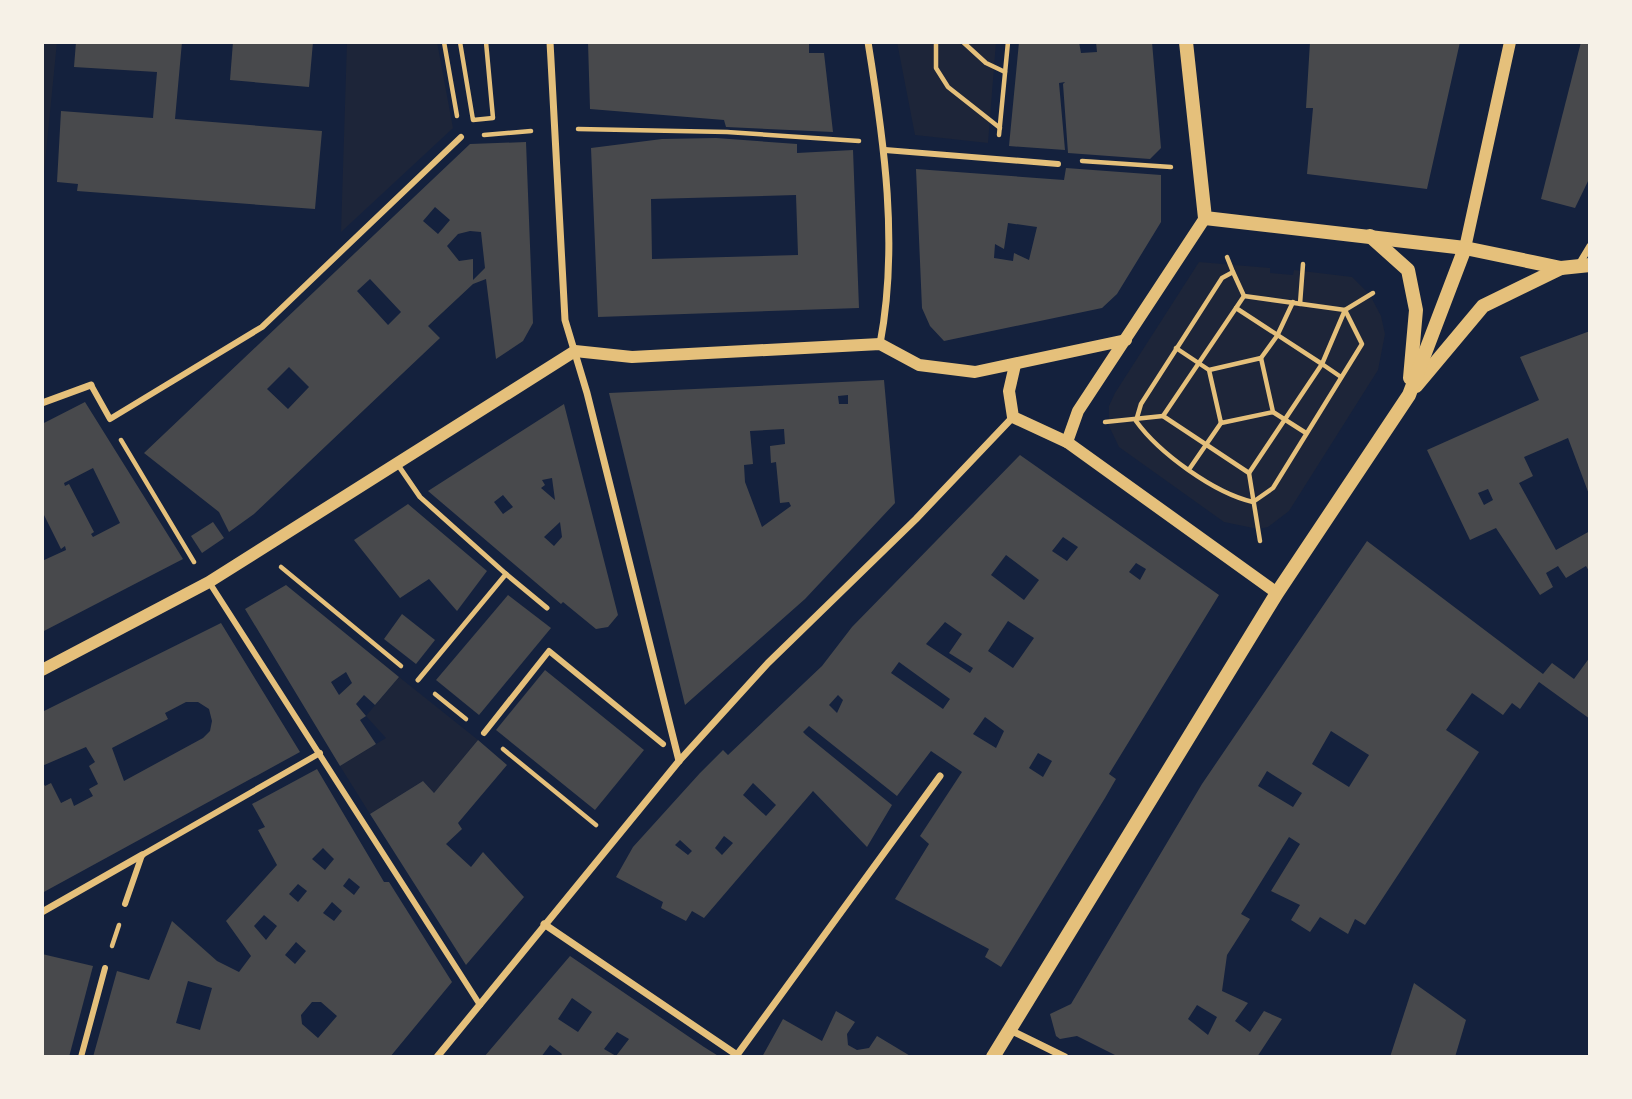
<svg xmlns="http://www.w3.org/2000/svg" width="1632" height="1099" viewBox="0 0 1632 1099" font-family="'PT Sans Narrow',sans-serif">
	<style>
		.green { fill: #1d2539 }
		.building { fill: #48494c; fill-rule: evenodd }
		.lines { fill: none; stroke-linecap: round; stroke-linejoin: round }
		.path { stroke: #e5c07b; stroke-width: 4.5 }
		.service { stroke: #e5c07b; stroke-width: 5 }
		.pedestrian { stroke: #e5c07b; stroke-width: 6 }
		.minor { stroke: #e5c07b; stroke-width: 7 }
		.tertiary { stroke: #e5c07b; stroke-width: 12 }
		.secondary { stroke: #e5c07b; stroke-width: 14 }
	</style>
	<rect width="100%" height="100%" fill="#14213d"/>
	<!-- green -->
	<g class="green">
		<polygon points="42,42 57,42 42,193"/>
		<polygon points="347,42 437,42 453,128 341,232"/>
		<polygon points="897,42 996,42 988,143 915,135"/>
		<polygon points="1199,262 1270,268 1270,273 1293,275 1294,270 1352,277 1370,295 1381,316 1385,334 1378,370 1289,511 1268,527 1258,529 1224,522 1119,447 1109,426 1109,406 1115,393"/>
		<polygon points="399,677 478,740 434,793 423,781 370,814 340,766 386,738 366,716"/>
	</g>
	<!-- building -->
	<g class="building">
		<polygon points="76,42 182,42 175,119 322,131 315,209 77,191 78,184 57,182 61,111 153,118 157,72 74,67"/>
		<polygon points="233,42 313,42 309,87 230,80"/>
		<polygon points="588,42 809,42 809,53 824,53 833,132 726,127 724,120 590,109"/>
		<polygon points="1019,42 1079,42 1081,53 1097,52 1096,42 1152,42 1161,148 1150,159 1068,153 1063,84 1065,82 1059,83 1065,150 1009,146"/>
		<polygon points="1310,42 1460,42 1427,189 1307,174 1313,108 1306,108"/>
		<polygon points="1581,42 1590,42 1590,177 1575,208 1541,199"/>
		<path d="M716,138L797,144V153L853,150L859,308L598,317L591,148L662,139ZM796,195L798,255L652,259L651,199Z"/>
		<path d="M526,142L533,323L523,341L496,359L486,279L473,284L428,326L440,338L254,514L229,532L219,512L144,453L470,144ZM435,207L450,220L438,234L423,221ZM470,231L481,232L485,268L473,280V259L459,261L447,246L458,234ZM370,279L401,312L388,325L357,291ZM289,367L309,387L288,409L267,389Z"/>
		<path d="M1066,168L1161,175V222L1117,294L1102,308L944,341L930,326L922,308L916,169L1064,180ZM1008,223L1037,227L1029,260L1014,253L1013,261L994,258L995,244L1004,249Z"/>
		<path d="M1590,331V497L1568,438L1524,457L1533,476L1519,483L1556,550L1590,531V573L1586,566L1566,578L1558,566L1546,573L1553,587L1540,595L1496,528L1470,540L1427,450L1539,400L1520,357ZM1488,489L1493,500L1484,505L1478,493Z"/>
		<path d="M884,380L895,503L805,599L685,705L609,393ZM848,395V404H839L838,396ZM784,429L785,444L770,446L771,463L776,462L780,503L789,502L791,506L762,527L745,482L744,465L753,464L750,431Z"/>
		<path d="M85,402L183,559L42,632V561L66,550L65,546L61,549L42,511V424ZM93,468L120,523L93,537L91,534L94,532L69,484L65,486L64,483Z"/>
		<path d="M564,404L618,615L608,627L596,629L563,602L561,604L428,491ZM552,478L555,500L541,488L545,485L542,480ZM503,495L513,507L503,514L494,502ZM560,522L562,537L554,546L544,537Z"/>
		<path d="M1020,455L1219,595L1109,774L1116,779L1105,798L1001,967L985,957L989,949L895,899L929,844L920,836L962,772L931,751L897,796L809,726L803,732L806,735L892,805L867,847L813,791L704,918L692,911L686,921L661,908L663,902L616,877L633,847L700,773L723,750L728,755L822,666L852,627ZM1063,537L1078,547L1067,561L1052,551ZM1006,555L1039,580L1024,600L991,575ZM1136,563L1146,569L1140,580L1129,572ZM1008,621L1034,638L1013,668L988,651ZM945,622L962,634L949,653L973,668L970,673L926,644ZM899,662L950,699L943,709L891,673ZM838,695L843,700L837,713L829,705ZM985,717L1004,731L996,748L973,734ZM1038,753L1052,761L1043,777L1029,768ZM753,783L776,805L766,816L743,795ZM724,836L733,843L722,855L715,848ZM680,840L692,851L688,855L675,845Z"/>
		<polygon points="408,504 487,571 457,611 429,579 400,598 354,540"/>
		<polygon points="213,522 224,538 202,553 191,536"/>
		<path d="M1367,541L1543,674L1552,663L1574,679L1590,657V719L1539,682L1520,709L1512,703L1503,715L1472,693L1446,730L1479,752L1365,925L1355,919L1348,934L1320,917L1310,932L1291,920L1300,905L1271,891L1300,844L1289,837L1241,914L1250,919L1227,955L1222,991L1248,1003L1235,1021L1250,1032L1264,1011L1282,1019L1257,1057H1119L1077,1036L1060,1039L1056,1036L1050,1014L1071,1004L1202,784ZM1331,731L1369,755L1349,787L1312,764ZM1267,771L1302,793L1293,807L1258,786ZM1197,1005L1217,1017L1208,1035L1188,1019Z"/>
		<path d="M286,585L399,677L375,705L364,695L356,704L366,716L360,720L376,744L340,766L245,609ZM346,672L352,683L339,695L331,682Z"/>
		<polygon points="508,595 551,628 479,715 436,680"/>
		<polygon points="402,614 435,640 416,664 384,639"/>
		<path d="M221,623L300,752L42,893V781L45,786L51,783L61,803L71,798L74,806L93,796L89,789L98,784L89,766L95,762L86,747L42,766V712ZM186,702H198L209,709L212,721L210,731L203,738L124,781L112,748L168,719L165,713Z"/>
		<polygon points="545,670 644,750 595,810 496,730"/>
		<polygon points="478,740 507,765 458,823 462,829 446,844 471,867 483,852 524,897 466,965 370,814 423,781 434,793"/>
		<path d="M317,769L384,882H389L452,982L390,1057H93L117,971L149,980L172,921L217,961L239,972L251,956L226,921L277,865L258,830L265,827L252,804ZM323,848L334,859L325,870L312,859ZM349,878L360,887L354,895L343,886ZM298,884L307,891L298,902L289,894ZM332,902L342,911L334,921L323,913ZM264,915L277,926L266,940L254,926ZM296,942L306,951L295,964L285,955ZM188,981L212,988L200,1030L176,1023ZM312,1002H321L337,1016L318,1038L302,1024L301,1015Z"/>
		<polygon points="42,954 93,966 69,1057 42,1057"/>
		<path d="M570,956L704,1047L720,1057H560L562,1054L550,1045L541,1057H484ZM572,998L592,1012L578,1032L558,1019ZM617,1032L629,1039L616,1056L604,1049Z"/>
		<polygon points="1414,983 1466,1020 1455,1057 1390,1057"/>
		<polygon points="836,1011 855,1022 847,1034 848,1045 857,1050 869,1048 877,1036 912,1057 762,1057 783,1019 822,1041"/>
	</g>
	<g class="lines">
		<!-- path -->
		<g class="path">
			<polyline points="444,42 457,116"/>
			<polyline points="460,42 473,120 493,118 486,42"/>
			<polyline points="936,42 936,68 948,87 1000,128"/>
			<polyline points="963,42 986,63 1005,72"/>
			<polyline points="578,129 727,132 859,141"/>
			<polyline points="484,135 531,131"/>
			<polyline points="999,135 1008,42"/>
			<polyline points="1082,161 1171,167"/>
			<polyline points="1227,257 1233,272"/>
			<path d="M1233,272L1244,296L1345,310L1362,344L1273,488L1253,502C1214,493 1159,453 1136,421L1141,404L1222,278Z"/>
			<polyline points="1300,304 1303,264"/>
			<polygon points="1236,308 1322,364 1249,473 1163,416"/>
			<polyline points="1236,308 1244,296"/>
			<polyline points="1176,348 1209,370 1261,358 1273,412 1221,423 1209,370"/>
			<polyline points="1261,358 1277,336 1293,302"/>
			<polyline points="1341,377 1322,364 1345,310 1373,293"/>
			<polyline points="1273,412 1306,433"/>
			<polyline points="1105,422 1163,416"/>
			<polyline points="121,440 194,562"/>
			<polyline points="1190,468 1221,423"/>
			<polyline points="1249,473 1260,541"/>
			<polyline points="281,567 401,666"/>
			<polyline points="435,694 466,719"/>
			<polyline points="503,749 596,825"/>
			<polyline points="112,946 119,925"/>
		</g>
		<!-- service -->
		<g class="service">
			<polyline points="398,465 420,497 506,574 418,680"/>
			<polyline points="506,574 547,608"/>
		</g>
		<!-- pedestrian -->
		<g class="pedestrian">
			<polyline points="885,150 1058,164"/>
			<polyline points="91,385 110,419 262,327 461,137"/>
			<polyline points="209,582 480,1005"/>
			<polyline points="484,733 549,651 663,744"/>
			<polyline points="125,904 142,855 320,753"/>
			<polyline points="81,1057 105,968"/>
		</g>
		<!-- minor -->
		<g class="minor">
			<polyline points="550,42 565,320 587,393 679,761"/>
			<path d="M868,42C884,141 899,245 880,344"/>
			<polyline points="1578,266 1590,246"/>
			<polyline points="42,403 91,385"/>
			<polyline points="42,912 142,855"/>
			<polyline points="544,924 737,1055 940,776"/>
			<polyline points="1010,1030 1065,1057"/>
			<polyline points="437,1057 679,761 768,663 916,519 1013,417"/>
		</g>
		<!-- tertiary -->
		<g class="tertiary">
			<polyline points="1465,248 1510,42"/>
			<polyline points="1015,365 1009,391 1013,417 1067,442 1277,593"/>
			<polyline points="1067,442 1078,411 1205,218"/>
			<polyline points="42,670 209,582 575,351 632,357 880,344 919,365 975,372 1126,340"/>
		</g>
		<!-- secondary -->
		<g class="secondary">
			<polyline points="1186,42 1205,218 1465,248 1561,268 1590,265"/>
			<polyline points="1370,236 1408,270 1416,310 1410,378"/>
			<polyline points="1416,386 1483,306 1561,268"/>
			<polyline points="993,1057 1277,593 1409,395 1465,248"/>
		</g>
	</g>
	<!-- border -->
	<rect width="1632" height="1099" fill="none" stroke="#f6f1e7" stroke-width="88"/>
</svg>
